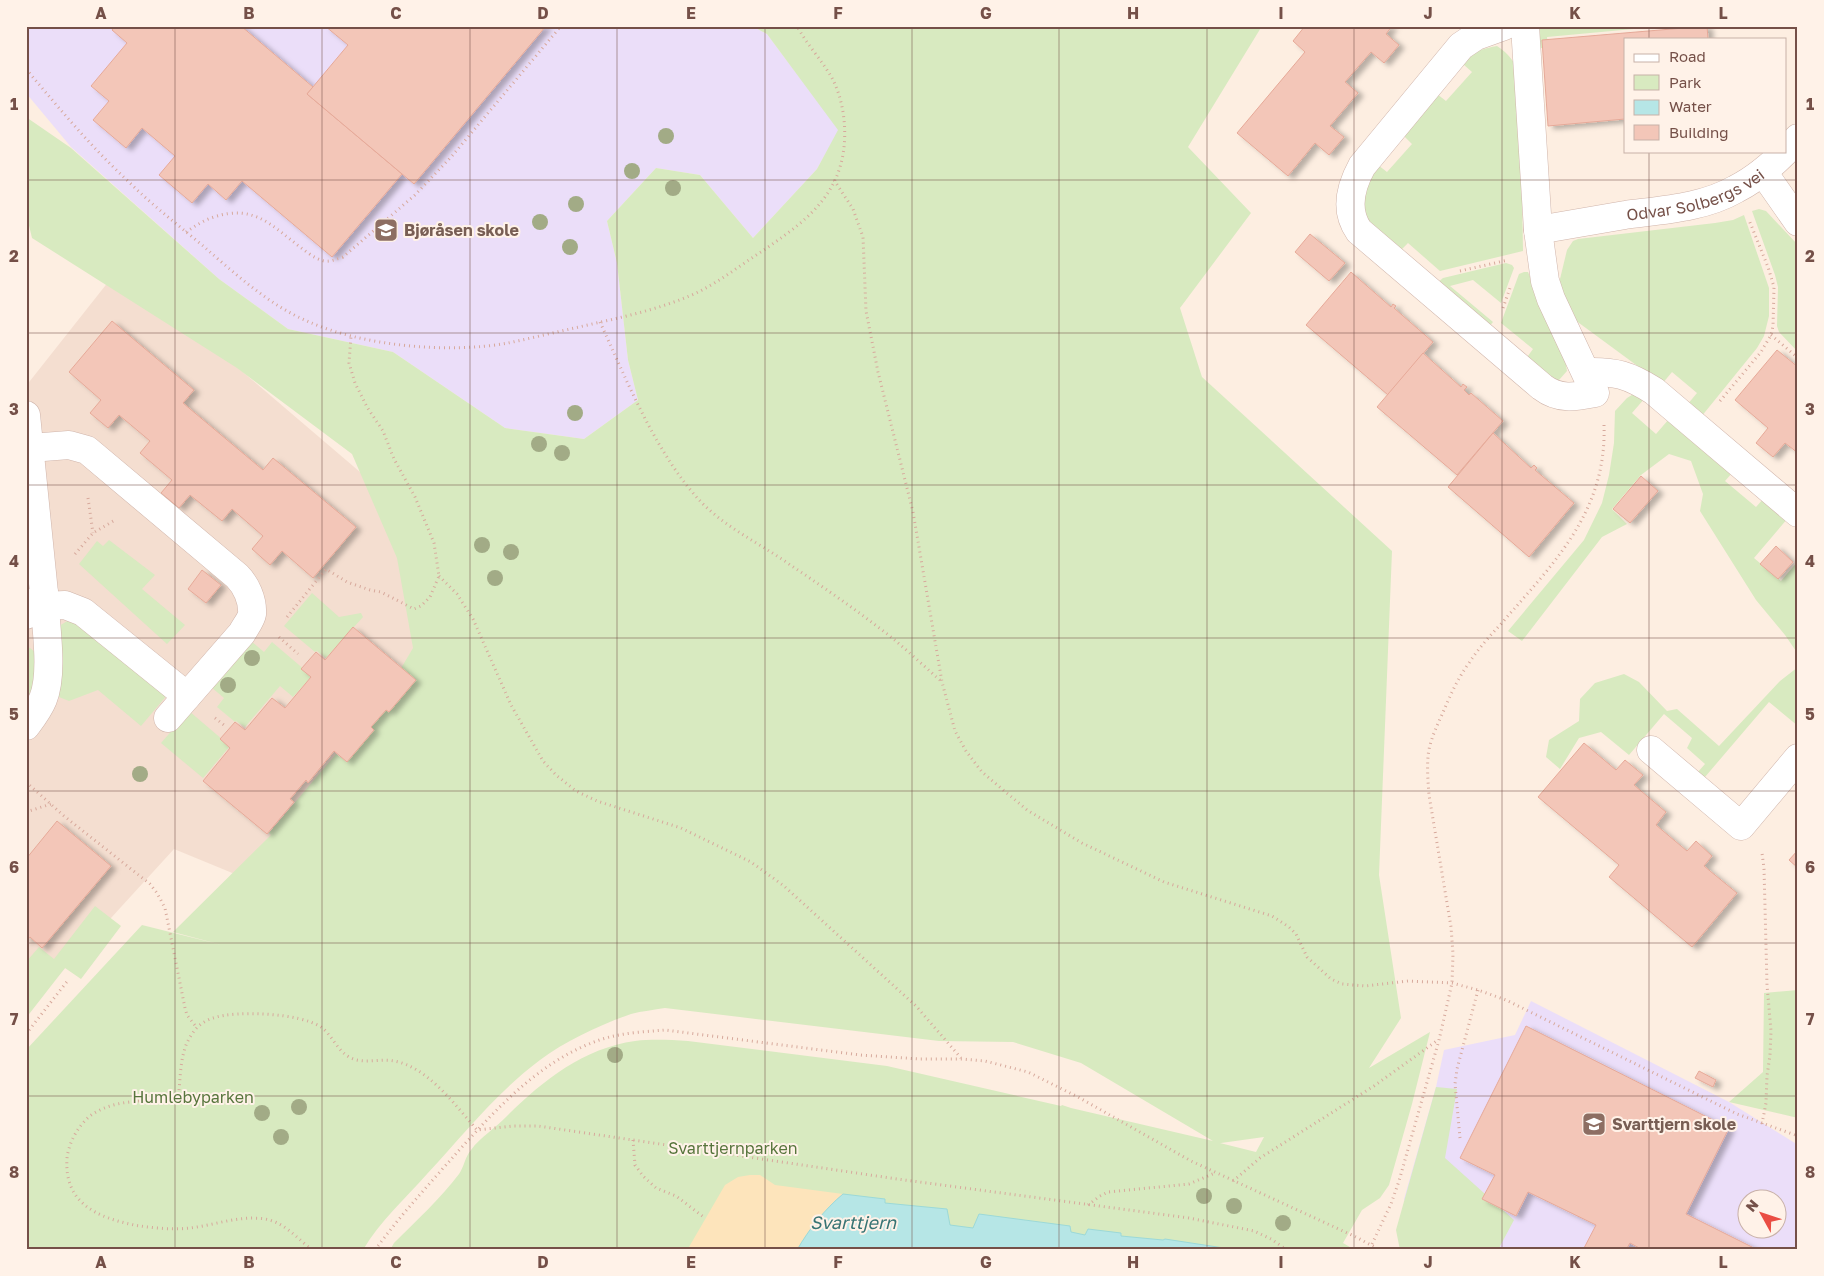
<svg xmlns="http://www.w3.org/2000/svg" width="1824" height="1276" viewBox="0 0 1824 1276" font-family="'Golos Text',sans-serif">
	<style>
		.residential { fill: #f4ded0 }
		.education { fill: #ebdef9; fill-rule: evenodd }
		.green { fill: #d8eac0; fill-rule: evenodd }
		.sand { fill: #fde4bb }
		.water { fill: #b6e6e6; stroke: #9cd9d8 }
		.building { fill: #f3c6b8; stroke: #e6a998; filter: url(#shadow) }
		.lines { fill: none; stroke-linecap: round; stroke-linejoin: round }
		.minor-casing { stroke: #d0b5ab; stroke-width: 29 }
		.path { stroke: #d7a99c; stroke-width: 3; stroke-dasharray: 1 4; stroke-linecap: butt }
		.minor { stroke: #fff; stroke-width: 28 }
		.tree { fill: #a2ab86 }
		.grid { fill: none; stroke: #755048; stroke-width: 1; stroke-opacity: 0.55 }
		.labels { text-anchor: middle; stroke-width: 4; stroke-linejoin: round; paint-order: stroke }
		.street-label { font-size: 16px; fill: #755048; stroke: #fff2e8 }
		.education-label { font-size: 16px; font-weight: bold; fill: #785e54; stroke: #fff2e8; text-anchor: start }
		.park-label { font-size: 16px; fill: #57753c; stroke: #fff2e8 }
		.water-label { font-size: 18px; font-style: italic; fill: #387474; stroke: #fff2e8 }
		.neatline { fill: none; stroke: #755048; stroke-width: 2 }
		.grid-label { font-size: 16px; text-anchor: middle; font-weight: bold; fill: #755048 }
	</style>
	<defs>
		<filter id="shadow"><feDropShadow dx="5.5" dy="3" stdDeviation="2.5" flood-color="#0004"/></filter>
	</defs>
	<rect width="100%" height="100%" fill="#fdeee1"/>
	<!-- residential -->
	<polygon class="residential" points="120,267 538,624 281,893 174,849 26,1011 26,386"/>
	<!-- education -->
	<g class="education">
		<polygon points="26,26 752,26 767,34 839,130 817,169 753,238 700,175 656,168 607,221 617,263 628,360 638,400 584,439 505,428 393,352 288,329 219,279 71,147 26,93"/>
		<path d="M1531,1001L1729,1102L1798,1145V1250H1419L1404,1199L1436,1087L1444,1050L1515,1035ZM1746,1198H1776V1228H1746Z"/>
	</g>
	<!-- green -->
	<g class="green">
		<path d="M752,26H1262L1188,147L1251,213L1180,308L1202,377L1392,551L1379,875L1401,1018L1369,1068L1430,1032L1412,1104L1389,1185L1380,1198L1362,1210L1343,1243L1355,1250H390L394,1243C416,1221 440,1199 459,1174C464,1167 465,1157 471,1150C480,1137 496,1128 507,1116C542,1081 584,1048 635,1041C653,1039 670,1040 688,1041L887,1066L1061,1106L1062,1105L1071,1108L1213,1141L1081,1063L1013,1042L939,1041L665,1008C654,1010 642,1011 631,1014C602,1024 565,1041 540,1060C497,1092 463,1135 427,1174C406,1198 379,1222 363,1250H26V1050L142,925L222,945L173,932L271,835L269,833L336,754L346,761L413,648L397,558L352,454L237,368L32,238L26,213V117L71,148L219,279L288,329L393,352L505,428L584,439L638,400L628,360L617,263L607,221L656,168L700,175L753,238L817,169L838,130L767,34ZM1264,1137L1256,1152L1220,1143H1221Z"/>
		<polygon points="1534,26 1666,26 1547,37 1548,48 1539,48"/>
		<path d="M1497,46C1509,54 1515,62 1520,75L1523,251L1440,271L1408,243L1399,252L1373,229L1364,215L1363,193L1378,165L1387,172L1412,144L1403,135L1437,94L1446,101L1472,72L1463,64C1472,51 1482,49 1497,46Z"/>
		<polygon points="1759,209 1766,211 1798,245 1798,352 1779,332 1777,326 1778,287 1775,275 1752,211"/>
		<polygon points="1744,215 1769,288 1769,316 1764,336 1757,348 1701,417 1687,405 1697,393 1672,372 1662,384 1575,320 1560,290 1560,279 1567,250 1573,241 1578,239 1715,223 1733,220"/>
		<polygon points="1506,263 1512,265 1514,268 1501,303 1473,280 1450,286 1493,322 1488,328 1436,284 1443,278"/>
		<polygon points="1524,272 1528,272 1565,359 1567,371 1559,380 1553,381 1525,360 1533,349 1501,323 1519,274"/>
		<polygon points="1635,393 1645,398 1632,413 1656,434 1669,419 1733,472 1725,481 1756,507 1764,498 1788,518 1754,558 1781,581 1798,561 1798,654 1785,635 1756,600 1700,511 1703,494 1691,461 1669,454 1641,475 1612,509 1627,524 1602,537 1522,641 1508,631 1584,540 1602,503 1609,475 1614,443 1615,411 1627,398"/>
		<polygon points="109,540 155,575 142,589 185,625 167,644 79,564 97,541 103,546"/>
		<polygon points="312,593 339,617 361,613 363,617 326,658 317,651 315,652 284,626"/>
		<polygon points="69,620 81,622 168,694 141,726 98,690 69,701 54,695 59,626"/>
		<polygon points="251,641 264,652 272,642 312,676 293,697 280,686 245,727 236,721 235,722 217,707 224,698 211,687"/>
		<path d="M26,646C50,655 32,690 26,707Z"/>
		<polygon points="1798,667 1798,726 1769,702 1705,777 1697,773 1705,764 1687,748 1692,738 1664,714 1629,755 1601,732 1579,738 1560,769 1546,757 1549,740 1579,721 1580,699 1595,683 1624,674 1639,682 1667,711 1677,709 1719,746 1780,681"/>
		<polygon points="189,711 230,746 203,778 161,743"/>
		<polygon points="95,906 121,926 81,979 65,968 26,1018 26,962 39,947 54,959"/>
		<polygon points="1798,990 1798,1118 1729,1102 1763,1072 1764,993"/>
		<polygon points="1436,1087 1457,1089 1445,1158 1514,1220 1498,1250 1400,1250 1396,1230"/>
	</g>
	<!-- sand -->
	<path class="sand" d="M750,1175H760L775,1185L843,1194C825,1209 809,1229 797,1250H691L689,1247L725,1185L738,1177Z"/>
	<!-- water -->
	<path class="water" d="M843,1194L885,1199V1203L947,1209L950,1225L973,1228L979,1214L1070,1226L1071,1232L1085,1235L1088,1229L1121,1233V1236L1163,1240L1165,1239L1237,1250H797C809,1229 825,1209 843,1194Z"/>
	<!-- building -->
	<g class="building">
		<polygon points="115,26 241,26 313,87 307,94 402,174 332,257 242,181 226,200 208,184 192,203 159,175 175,156 142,128 126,148 93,120 109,101 91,86 127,43 112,30"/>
		<polygon points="325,26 546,26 414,184 307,94 348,45"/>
		<polygon points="1305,26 1392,26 1386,34 1399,45 1384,63 1371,52 1345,82 1358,93 1330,126 1344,137 1329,155 1315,143 1288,176 1237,133 1305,52 1293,41"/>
		<polygon points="1707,26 1708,39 1625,39 1625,119 1548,126 1542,40"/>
		<polygon points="1310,234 1345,263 1329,281 1295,252"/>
		<polygon points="1351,272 1391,307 1393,304 1396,306 1394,308 1433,342 1388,395 1306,325"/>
		<polygon points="112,321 194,390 183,403 263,470 273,458 356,527 313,578 282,551 270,565 252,549 263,536 232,509 222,521 190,495 179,508 161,493 172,480 140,453 150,441 119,415 108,428 90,413 101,400 69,372"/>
		<polygon points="1777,350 1798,367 1798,453 1785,443 1773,457 1756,443 1768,428 1735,400"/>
		<polygon points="1423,353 1461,387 1463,384 1467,387 1464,390 1469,395 1471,393 1503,421 1457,475 1377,407"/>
		<polygon points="1493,433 1531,468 1534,465 1537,468 1535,470 1574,503 1529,557 1448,487"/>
		<polygon points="1641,476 1658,491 1630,523 1613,509"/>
		<polygon points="1776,546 1793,562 1778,579 1760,564"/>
		<polygon points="202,570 221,585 206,603 188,589"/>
		<polygon points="353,627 416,680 389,712 386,710 371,727 374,730 347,762 334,751 308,783 306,780 290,799 294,802 267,834 203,781 230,748 220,739 235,722 245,730 272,698 285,708 311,677 301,669 316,652 325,660"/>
		<polygon points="1584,743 1616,770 1625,760 1643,775 1634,785 1666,812 1656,825 1687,851 1696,841 1712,856 1704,866 1737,893 1692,947 1609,877 1619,865 1538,797"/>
		<polygon points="57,821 111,866 42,948 30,937 26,942 26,859"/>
		<polygon points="1798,850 1798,868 1789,860"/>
		<polygon points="1526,1026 1729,1128 1686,1214 1754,1248 1752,1250 1643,1250 1630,1243 1626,1250 1583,1250 1596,1225 1528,1192 1516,1216 1482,1199 1495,1175 1460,1158"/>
		<polygon points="1699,1071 1716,1080 1713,1087 1695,1078"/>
	</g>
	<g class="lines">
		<!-- minor casing -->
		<g class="minor-casing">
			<g id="minor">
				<path d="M1504,26L1476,36L1461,46L1362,166C1351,186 1344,210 1359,231L1542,387C1559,400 1575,397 1595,393L1551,299L1545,281L1538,230L1525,26"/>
				<polyline points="1763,172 1798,222"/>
				<path id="s1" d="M1538,230C1567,225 1596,220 1625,215C1662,210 1703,208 1736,189C1760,177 1780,158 1798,138"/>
				<path d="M1586,372C1615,371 1629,375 1654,391L1798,513"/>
				<polyline points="26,415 44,593 26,615"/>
				<path d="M30,448L69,445L87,450L237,576C246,585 253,600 252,614C251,620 245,627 242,633L168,718"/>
				<polyline points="45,606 65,605 83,612 187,696"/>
				<path d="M26,726C32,718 39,709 43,699C54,672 45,623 44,593"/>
				<polyline points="1651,750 1741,826 1798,758"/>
			</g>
		</g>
		<!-- path -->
		<g class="path">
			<path d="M26,69C59,108 91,147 129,182C152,205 177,224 202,245C233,272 269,305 307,321C362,346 448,354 508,343C532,338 556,332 579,327C618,318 658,310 694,294C718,283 739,266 761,252C794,229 828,207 840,167C849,138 845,98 829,73C819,57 806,43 797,26"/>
			<polyline points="834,180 853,209 863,237 866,311 878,372 913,512 942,682 955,731 966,751 982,772 1027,810 1082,843 1164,882 1272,916 1289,927 1296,934 1307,957 1331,979 1342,984 1365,986 1408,981 1452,983 1478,990 1506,1000 1737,1114 1798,1136"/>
			<path d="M186,232C195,226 204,220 214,217C254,204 271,225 300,247C307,252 315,259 324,261C331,262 336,259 343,257L415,195L452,156L561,26"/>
			<polyline points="1460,271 1508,260"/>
			<polyline points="1503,308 1510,288"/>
			<path d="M600,322C627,381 657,456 702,503C728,529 759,543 789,564C823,587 858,611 891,637C908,651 925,667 942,682"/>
			<polyline points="1771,335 1798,358"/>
			<polyline points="1720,401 1761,352 1771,335 1773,326 1774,287 1768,267 1749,220"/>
			<polyline points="88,498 93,533"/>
			<polyline points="75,554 93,533 115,520"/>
			<polyline points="439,576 457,594 473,619 511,705 543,761 556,775 576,791 597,801 681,828 751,862 784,886 916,1006 961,1058"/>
			<polyline points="287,617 326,569 347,582 370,590 381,592 414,609 421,606 430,597 439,576 434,543 415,497 394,459 383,431 367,407 355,383 349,363 351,336"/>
			<polyline points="279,637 298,654"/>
			<polyline points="215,718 224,725"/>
			<polyline points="26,782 64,816 150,884 157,893 165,908 185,1008 187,1015 197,1028"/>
			<polyline points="26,812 51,804"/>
			<polyline points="26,1034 69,979"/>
			<polyline points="1762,1124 1766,1103 1767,1076 1770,1055 1771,1031 1767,985 1764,868 1762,853"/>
			<polyline points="1460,1138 1455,1084 1457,1069 1478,990"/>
			<polyline points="633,1140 635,1165 643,1176 656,1188 676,1196 705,1218"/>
			<polyline points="1233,1181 1260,1158 1374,1086 1438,1040"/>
			<polyline points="1088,1205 1100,1196 1108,1192 1189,1184 1215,1173"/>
			<path d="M1372,1244L1391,1204L1399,1181L1439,1040L1452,983L1453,954L1451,927L1429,795C1428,782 1427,769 1428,757C1429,741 1438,724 1444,710C1451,694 1458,678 1469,663C1478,649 1489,637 1500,625C1553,564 1607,512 1604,425"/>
			<path d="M312,1250C298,1239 284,1222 265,1219C240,1215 215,1225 190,1228C172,1230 152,1228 134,1225C96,1217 64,1203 67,1158C69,1142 78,1126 90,1116C114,1098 150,1101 178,1100C181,1078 179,1052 192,1034C197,1026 204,1021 213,1018C236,1010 300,1013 321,1027C332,1035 337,1050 349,1057C364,1065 379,1058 394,1061C428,1067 455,1105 477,1130L513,1126H538L897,1179L1189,1218L1254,1231L1271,1239L1287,1250"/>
			<path d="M375,1250C397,1220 421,1193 446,1165C488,1118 533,1065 594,1042C616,1033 642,1032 665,1030L860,1055L920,1059H962L985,1061L1028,1072L1078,1097L1191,1161L1356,1237L1380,1250"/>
		</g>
		<!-- minor -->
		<use href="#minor" class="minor"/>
	</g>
	<!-- trees -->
	<g class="tree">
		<circle cx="666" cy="136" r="8"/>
		<circle cx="632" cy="171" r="8"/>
		<circle cx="673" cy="188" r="8"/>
		<circle cx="576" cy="204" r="8"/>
		<circle cx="540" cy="222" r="8"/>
		<circle cx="570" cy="247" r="8"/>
		<circle cx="575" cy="413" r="8"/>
		<circle cx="539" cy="444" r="8"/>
		<circle cx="562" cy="453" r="8"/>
		<circle cx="482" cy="545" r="8"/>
		<circle cx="511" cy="552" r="8"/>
		<circle cx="495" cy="578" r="8"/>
		<circle cx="252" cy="658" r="8"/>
		<circle cx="228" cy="685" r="8"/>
		<circle cx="140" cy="774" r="8"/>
		<circle cx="615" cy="1055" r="8"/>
		<circle cx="299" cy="1107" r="8"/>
		<circle cx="262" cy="1113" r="8"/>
		<circle cx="281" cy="1137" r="8"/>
		<circle cx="1204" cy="1196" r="8"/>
		<circle cx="1234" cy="1206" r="8"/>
		<circle cx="1283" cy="1223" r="8"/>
	</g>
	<!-- grid -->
	<path class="grid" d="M175,26V1250M322,26V1250M470,26V1250M617,26V1250M765,26V1250M912,26V1250M1059,26V1250M1207,26V1250M1354,26V1250M1502,26V1250M1649,26V39M1649,151V1250M26,180H1798M26,333H1798M26,485H1798M26,638H1798M26,791H1798M26,943H1798M26,1096H1798"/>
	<!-- icons -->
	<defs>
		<g id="school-square" transform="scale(1.25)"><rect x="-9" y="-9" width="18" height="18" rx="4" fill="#8d6e63" stroke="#fff2e8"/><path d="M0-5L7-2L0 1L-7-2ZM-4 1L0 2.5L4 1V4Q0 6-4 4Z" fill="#fff"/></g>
	</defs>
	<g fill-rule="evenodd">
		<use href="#school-square" x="386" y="230"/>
		<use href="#school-square" x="1594" y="1124"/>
	</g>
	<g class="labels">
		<!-- street labels -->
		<g class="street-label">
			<text dy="6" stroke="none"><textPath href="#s1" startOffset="162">Odvar Solbergs vei</textPath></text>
		</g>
		<!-- education labels -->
		<g class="education-label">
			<text x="404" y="236">Bjøråsen skole</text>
			<text x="1612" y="1130">Svarttjern skole</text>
		</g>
		<!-- park labels -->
		<g class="park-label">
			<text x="193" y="1103">Humlebyparken</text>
			<text x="733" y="1154">Svarttjernparken</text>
		</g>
		<!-- water labels -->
		<g class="water-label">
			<text x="853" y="1229">Svarttjern</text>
		</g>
	</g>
	<!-- border -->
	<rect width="1824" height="1276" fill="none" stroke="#fff2e8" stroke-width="55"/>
	<!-- legend -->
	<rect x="1624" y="38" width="162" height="115" fill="#fff2e8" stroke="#c8b1a8"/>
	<rect x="1634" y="54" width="25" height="8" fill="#ffffff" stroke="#c8b1a8"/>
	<text x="1669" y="62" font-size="15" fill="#755048">Road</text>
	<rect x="1634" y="75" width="25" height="15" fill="#d8eac0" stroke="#c8b1a8"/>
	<text x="1669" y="88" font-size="15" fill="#755048">Park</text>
	<rect x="1634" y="100" width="25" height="15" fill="#b6e6e6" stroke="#c8b1a8"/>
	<text x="1669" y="112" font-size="15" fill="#755048">Water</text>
	<rect x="1634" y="125" width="25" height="15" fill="#f3c6b8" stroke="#c8b1a8"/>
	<text x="1669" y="138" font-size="15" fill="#755048">Building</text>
	<!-- north arrow -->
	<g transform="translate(1762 1214) rotate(310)"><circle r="24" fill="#fff2e8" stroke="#c8b1a8"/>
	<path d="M0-4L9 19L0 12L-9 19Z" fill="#ea4d43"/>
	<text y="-8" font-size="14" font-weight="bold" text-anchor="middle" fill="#755048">N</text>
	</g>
	<rect x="28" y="28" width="1768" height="1220" class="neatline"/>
	<g class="grid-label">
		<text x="101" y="19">A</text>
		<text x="249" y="19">B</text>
		<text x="396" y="19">C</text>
		<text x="543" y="19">D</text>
		<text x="691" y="19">E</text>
		<text x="838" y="19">F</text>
		<text x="986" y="19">G</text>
		<text x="1133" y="19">H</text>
		<text x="1281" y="19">I</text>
		<text x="1428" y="19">J</text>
		<text x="1575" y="19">K</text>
		<text x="1723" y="19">L</text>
		<text x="14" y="110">1</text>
		<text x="1810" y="110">1</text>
		<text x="14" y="262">2</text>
		<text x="1810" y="262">2</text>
		<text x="14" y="415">3</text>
		<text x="1810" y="415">3</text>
		<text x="14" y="567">4</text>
		<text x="1810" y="567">4</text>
		<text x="14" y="720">5</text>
		<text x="1810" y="720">5</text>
		<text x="14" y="873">6</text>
		<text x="1810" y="873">6</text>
		<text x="14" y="1025">7</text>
		<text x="1810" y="1025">7</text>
		<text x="14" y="1178">8</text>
		<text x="1810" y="1178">8</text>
		<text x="101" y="1268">A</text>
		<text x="249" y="1268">B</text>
		<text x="396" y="1268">C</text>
		<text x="543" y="1268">D</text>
		<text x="691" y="1268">E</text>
		<text x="838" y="1268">F</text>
		<text x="986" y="1268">G</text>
		<text x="1133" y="1268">H</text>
		<text x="1281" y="1268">I</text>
		<text x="1428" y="1268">J</text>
		<text x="1575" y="1268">K</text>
		<text x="1723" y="1268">L</text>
	</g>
</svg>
